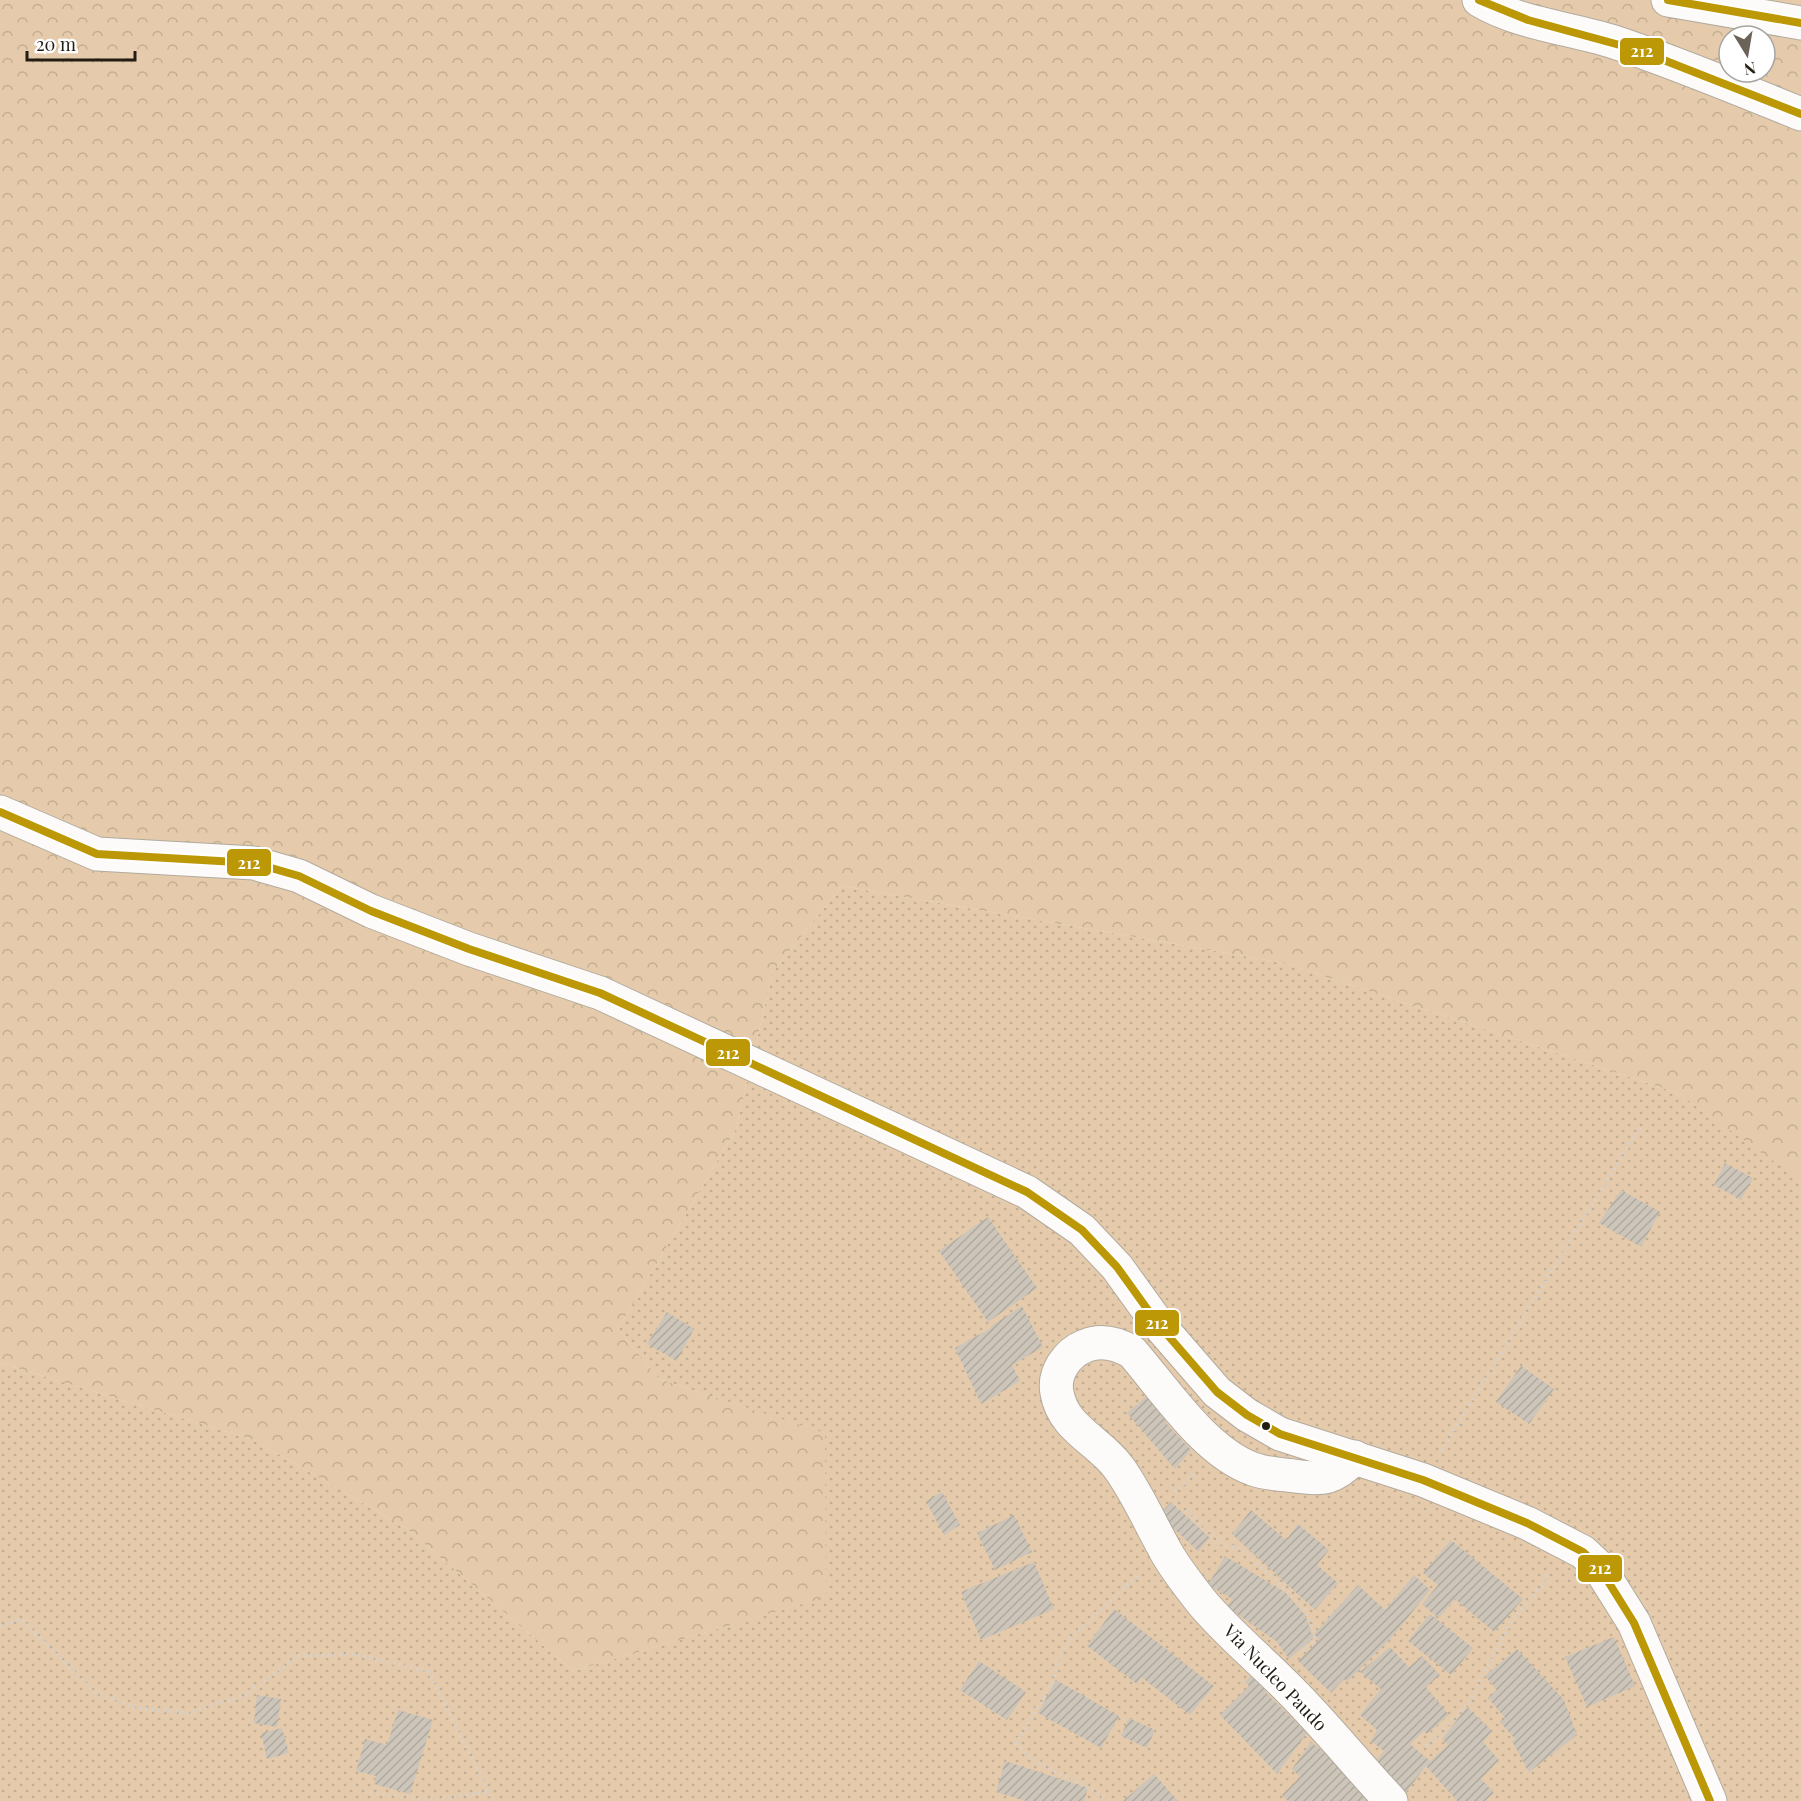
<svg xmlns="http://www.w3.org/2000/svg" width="1801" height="1801" viewBox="0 0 1801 1801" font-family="'Playfair Display',serif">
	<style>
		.grass { fill: url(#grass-dots) }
		.forest { fill: url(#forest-crowns); fill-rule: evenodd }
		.building { fill: url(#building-hatch) }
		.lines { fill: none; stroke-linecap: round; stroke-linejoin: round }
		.minor-casing { stroke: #b2aa9e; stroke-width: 35 }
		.path { stroke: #d6d2ce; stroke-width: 4; stroke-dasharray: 1.5 4.5; stroke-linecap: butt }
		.minor { stroke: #fdfbf9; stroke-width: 33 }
		.bus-1-casing { stroke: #fff; stroke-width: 12 }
		.bus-1 { stroke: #bd9806; stroke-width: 8 }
		.bus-dot { fill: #241d13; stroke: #fff; stroke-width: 2 }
		.labels { text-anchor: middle; stroke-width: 4.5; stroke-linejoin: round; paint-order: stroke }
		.street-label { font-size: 18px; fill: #241d13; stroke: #fff }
		.line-badge { stroke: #fff; stroke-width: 2 }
		.badge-label { font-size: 16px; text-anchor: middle; font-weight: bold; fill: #fff }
	</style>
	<defs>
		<pattern id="grass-dots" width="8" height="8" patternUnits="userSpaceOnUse" patternTransform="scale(1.5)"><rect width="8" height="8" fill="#e5cbab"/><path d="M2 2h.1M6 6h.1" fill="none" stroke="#c4ae92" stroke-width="1.8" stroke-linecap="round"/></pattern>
		<pattern id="forest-crowns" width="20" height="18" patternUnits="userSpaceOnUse" patternTransform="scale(1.5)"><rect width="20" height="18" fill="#e5cbab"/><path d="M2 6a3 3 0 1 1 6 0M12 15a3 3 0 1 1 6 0" fill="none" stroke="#c4ae92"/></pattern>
		<pattern id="building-hatch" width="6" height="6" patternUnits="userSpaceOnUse" patternTransform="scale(1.5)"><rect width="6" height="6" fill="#cdc5b9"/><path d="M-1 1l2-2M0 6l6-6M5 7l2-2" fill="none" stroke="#b0a99e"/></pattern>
	</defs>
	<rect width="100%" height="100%" fill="#f0e5d6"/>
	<!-- grass -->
	<polygon class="grass" points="842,886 1284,963 1678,1093 1796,1176 1801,1181 1801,1801 0,1801 0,1363 254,1440 406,1528 573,1671 825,1597 825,1434 659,1379 618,1329 736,1129 773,971"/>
	<!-- forest -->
	<path class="forest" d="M0,0H1801V1181L1678,1093L1284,963L842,886L773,971L736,1129L618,1329L659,1379L825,1433L826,1597L573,1671L406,1528L254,1440L0,1363ZM1729,36H1765V72H1729Z"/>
	<!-- building -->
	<g class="building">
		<polygon points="1725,1163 1753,1178 1741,1200 1714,1185"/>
		<polygon points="1621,1190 1660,1212 1641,1247 1599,1223"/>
		<polygon points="988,1217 1037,1288 988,1322 939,1251"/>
		<polygon points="1022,1306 1043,1347 1012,1365 1020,1381 981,1404 955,1348 991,1328 991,1326"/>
		<polygon points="667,1312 694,1329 677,1361 647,1344"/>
		<polygon points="1521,1366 1554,1389 1529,1424 1496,1402"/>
		<polygon points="1149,1394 1171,1416 1165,1422 1191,1450 1175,1469 1127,1413"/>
		<polygon points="942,1492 960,1525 944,1535 926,1501"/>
		<polygon points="1171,1502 1210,1538 1198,1551 1159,1515"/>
		<polygon points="1251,1510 1286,1540 1298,1524 1329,1550 1317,1565 1338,1583 1315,1610 1232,1534"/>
		<polygon points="1014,1515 1032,1552 995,1570 977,1533"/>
		<polygon points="1451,1540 1523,1599 1494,1632 1455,1599 1439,1618 1422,1604 1438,1585 1423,1573"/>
		<polygon points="1225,1556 1286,1593 1305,1615 1314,1638 1289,1659 1276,1641 1227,1607 1232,1599 1208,1585"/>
		<polygon points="1034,1562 1054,1609 981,1640 961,1592"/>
		<polygon points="1414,1575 1430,1590 1393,1636 1347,1682 1344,1679 1331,1693 1298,1661 1319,1640 1314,1634 1358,1585 1385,1610"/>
		<polygon points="1114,1609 1214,1686 1190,1715 1141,1677 1137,1684 1087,1646"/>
		<polygon points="1430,1614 1473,1648 1451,1675 1408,1641"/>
		<polygon points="1614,1637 1635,1686 1587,1707 1565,1657"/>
		<polygon points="1390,1647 1409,1667 1422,1656 1440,1675 1426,1687 1449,1715 1427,1734 1424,1731 1410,1744 1430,1761 1448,1745 1442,1739 1467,1707 1492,1731 1483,1742 1499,1760 1481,1779 1494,1793 1485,1801 1457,1801 1426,1766 1404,1795 1371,1767 1384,1751 1371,1741 1377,1730 1360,1715 1381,1689 1360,1672"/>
		<polygon points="1517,1649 1564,1700 1577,1735 1529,1772 1512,1741 1515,1739 1500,1722 1505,1718 1488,1698 1497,1690 1485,1676"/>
		<polygon points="979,1661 1026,1692 1007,1720 960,1690"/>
		<polygon points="1257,1669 1272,1685 1265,1692 1307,1733 1277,1774 1220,1715 1249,1686 1245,1682"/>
		<polygon points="1056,1680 1119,1716 1101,1748 1038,1713"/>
		<polygon points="257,1695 281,1699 277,1727 254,1723"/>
		<polygon points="398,1710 433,1720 410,1794 374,1784 376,1776 356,1771 365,1739 387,1745"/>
		<polygon points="1129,1718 1155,1730 1147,1748 1121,1736"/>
		<polygon points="282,1728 289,1753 267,1759 261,1733"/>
		<polygon points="1311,1742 1325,1753 1327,1750 1379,1801 1288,1801 1282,1795 1300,1777 1292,1769"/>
		<polygon points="1005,1761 1088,1788 1084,1801 1026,1801 996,1792"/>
		<polygon points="1154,1774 1178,1801 1123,1801"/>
	</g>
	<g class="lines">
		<!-- minor casing -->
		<g class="minor-casing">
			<g id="minor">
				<path d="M1479,0C1519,24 1570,28 1614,42C1677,63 1739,89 1801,114"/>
				<polyline points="1668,0 1801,23"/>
				<polyline points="0,812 97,854 254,863 299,876 371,911 469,949 600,993 1027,1192 1082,1230 1117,1267 1158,1324 1217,1392 1247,1415 1280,1434 1423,1480 1527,1523 1583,1552 1599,1567 1634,1623 1710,1801"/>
				<path d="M1355,1457C1335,1479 1323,1480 1294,1476C1280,1474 1266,1474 1253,1469C1205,1452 1165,1390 1132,1352C1118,1344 1101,1339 1085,1346C1067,1353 1053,1373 1057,1393C1063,1429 1100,1441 1119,1468C1137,1493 1149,1521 1164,1548C1173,1566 1188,1584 1200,1600C1226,1632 1261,1660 1290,1690C1325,1725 1357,1765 1391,1801"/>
			</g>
		</g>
		<!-- path -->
		<g class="path">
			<polyline points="1441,1451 1642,1124"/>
			<polyline points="1175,1492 1194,1475"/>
			<polyline points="1186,1510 1220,1543 1241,1549 1285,1589 1305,1609 1315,1639 1301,1653"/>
			<polyline points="0,1626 21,1619 97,1694 137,1708 188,1713 245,1695 299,1656 356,1654 429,1672 493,1801"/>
			<polyline points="1427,1746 1468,1704 1511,1621 1546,1581 1547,1574"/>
			<polyline points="365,1792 432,1800 488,1792"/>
			<path d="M1108,1801C1079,1777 1041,1773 1016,1743L1053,1681L1060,1654L1073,1636L1139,1574"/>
		</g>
		<!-- minor -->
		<use href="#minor" class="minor"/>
		<!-- bus-1 casing -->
		<g class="bus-1-casing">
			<g id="bus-1">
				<polyline points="1479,0 1528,20 1638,50 1801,114"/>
				<polyline points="1668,0 1801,23"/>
				<polyline points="0,812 97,854 254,863 299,876 371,911 469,949 600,993 1027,1192 1082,1230 1117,1267 1158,1324 1217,1392 1247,1415 1280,1434 1423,1480 1527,1523 1583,1552 1599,1567 1634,1623 1710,1801"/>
			</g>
		</g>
		<!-- bus-1 -->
		<use href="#bus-1" class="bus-1"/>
	</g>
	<!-- markers -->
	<circle class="bus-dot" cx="1266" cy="1426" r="5"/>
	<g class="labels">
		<!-- street labels -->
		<g class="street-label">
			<text transform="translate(1275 1678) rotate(46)" y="6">Via Nucleo Paudo</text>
		</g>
	</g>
	<g class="line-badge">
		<rect x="1619" y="37" width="46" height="29" rx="6" fill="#bd9806"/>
		<rect x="226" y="848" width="46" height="29" rx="6" fill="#bd9806"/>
		<rect x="705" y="1038" width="46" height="29" rx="6" fill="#bd9806"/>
		<rect x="1134" y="1309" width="46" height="28" rx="6" fill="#bd9806"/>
		<rect x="1577" y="1554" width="46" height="29" rx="6" fill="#bd9806"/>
	</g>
	<g class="badge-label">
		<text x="1642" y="57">212</text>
		<text x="249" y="869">212</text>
		<text x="728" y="1059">212</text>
		<text x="1157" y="1329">212</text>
		<text x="1600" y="1574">212</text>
	</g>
	<!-- north arrow -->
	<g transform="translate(1747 54) rotate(169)"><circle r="28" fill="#ffffff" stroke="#a7a5a1" stroke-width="1.5"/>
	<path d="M0-4.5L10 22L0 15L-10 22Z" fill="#6b6357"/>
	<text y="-9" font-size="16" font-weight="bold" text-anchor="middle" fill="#241d13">N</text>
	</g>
	<!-- scale -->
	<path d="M27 51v9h108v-9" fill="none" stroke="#241d13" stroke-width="3"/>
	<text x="36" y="51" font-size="18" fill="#241d13" stroke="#ffffff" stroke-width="4.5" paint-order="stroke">20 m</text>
</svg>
